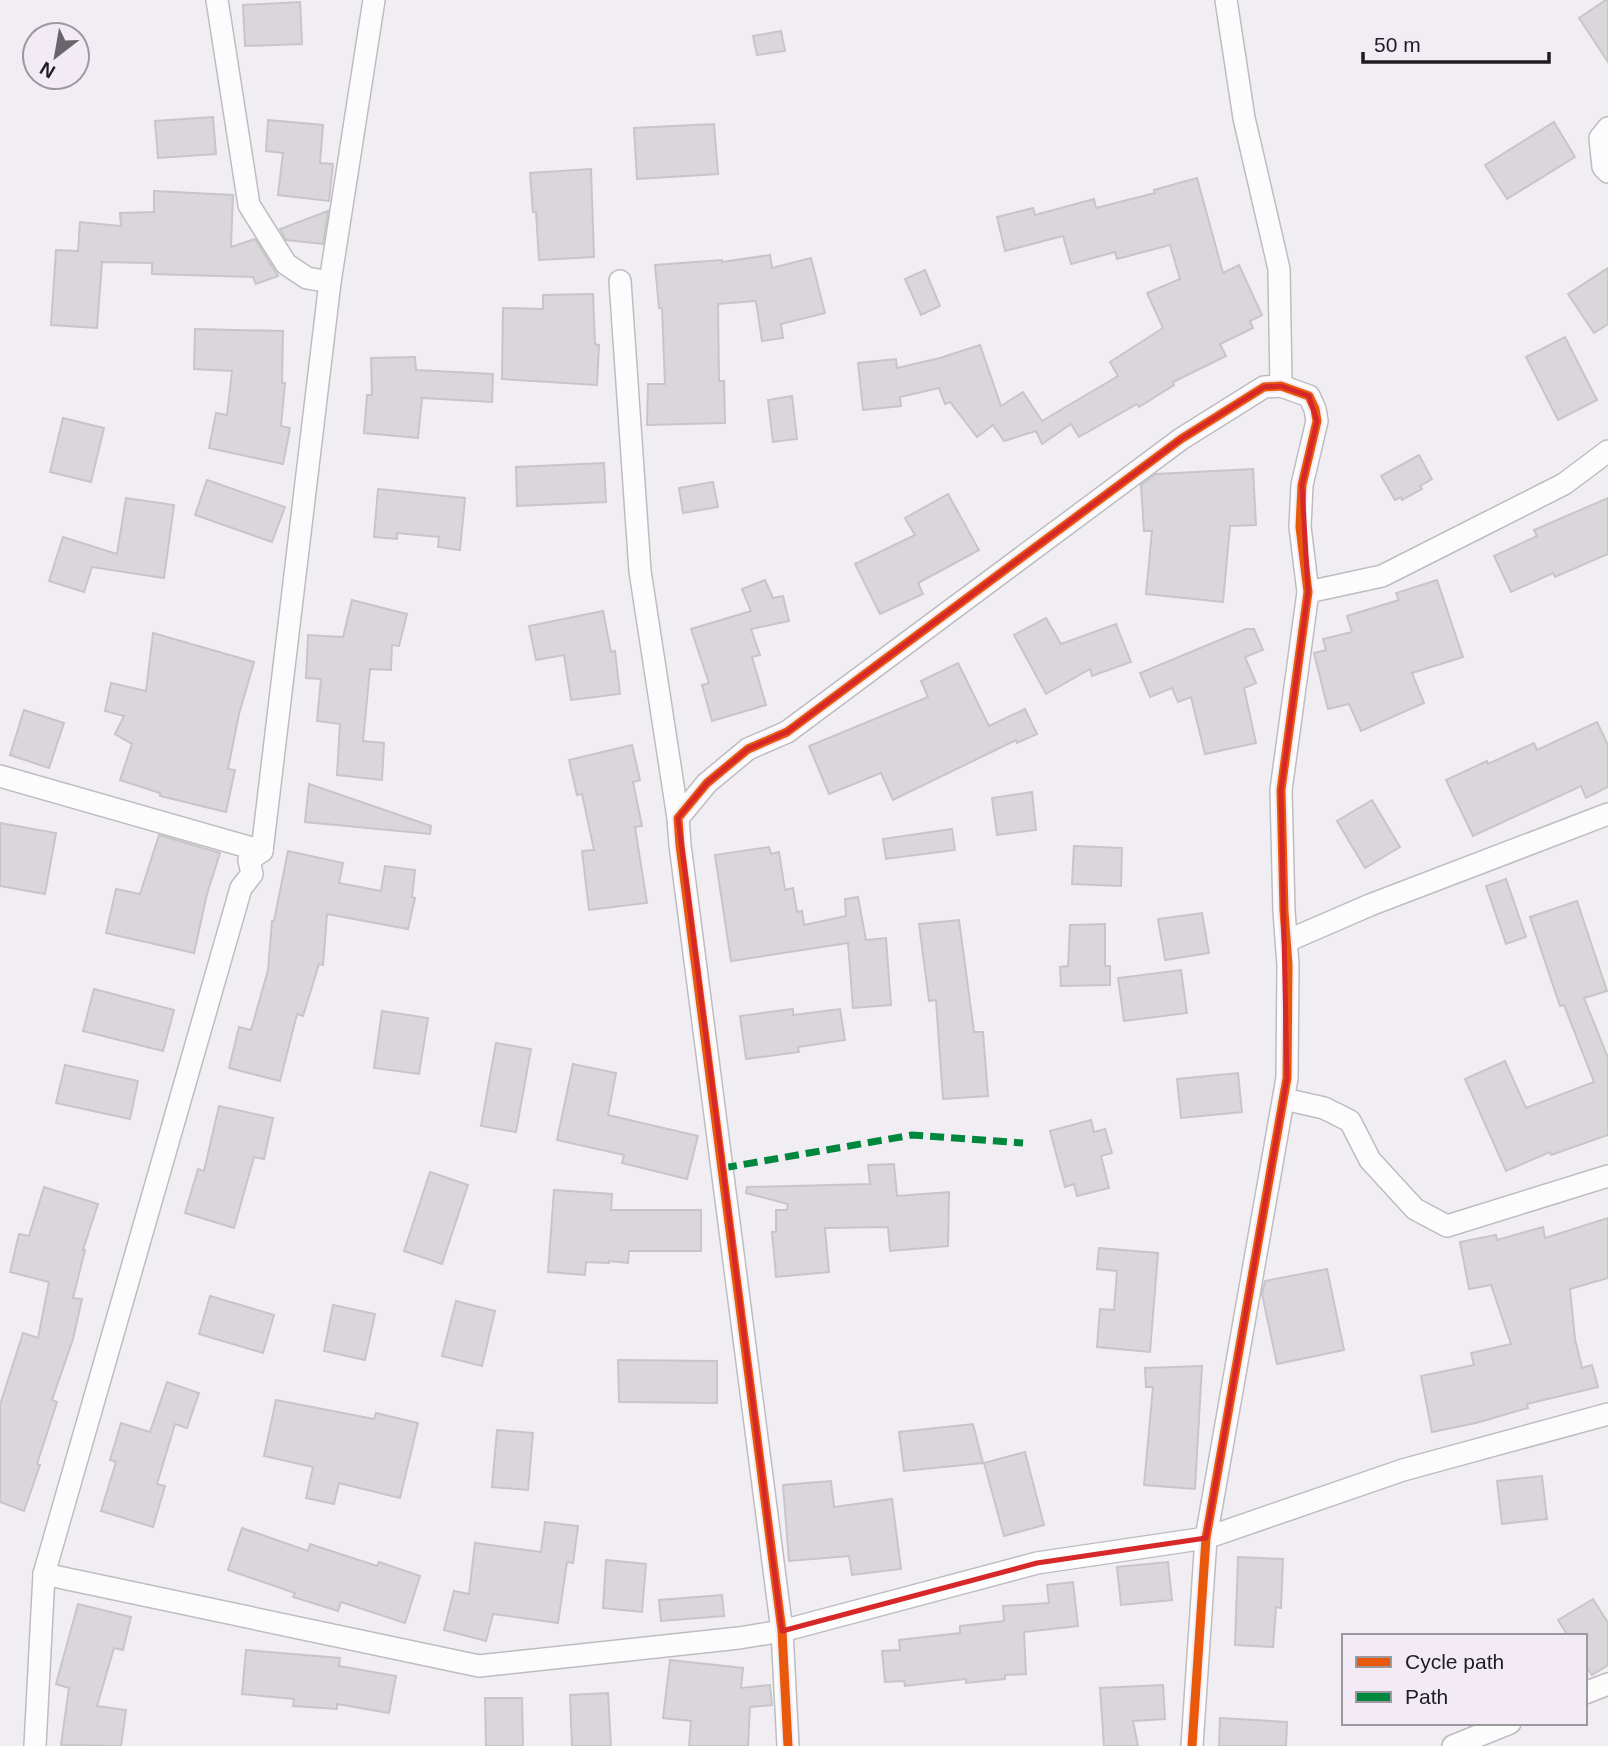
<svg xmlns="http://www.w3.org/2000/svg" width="1608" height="1746" viewBox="0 0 1608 1746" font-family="Arial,sans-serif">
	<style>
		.building { fill: #dad7db; stroke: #c8c5c9; stroke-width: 2 }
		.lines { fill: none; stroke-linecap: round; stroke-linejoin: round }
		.minor-casing { stroke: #bfbcc1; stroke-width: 24 }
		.minor { stroke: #fdfcfd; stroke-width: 21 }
		.quiet { stroke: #00873e; stroke-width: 7; stroke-dasharray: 14 7; stroke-linecap: butt }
		.cycleway-casing { stroke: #f2ebf6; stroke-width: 13 }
		.cycleway { stroke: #e8590c; stroke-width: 9 }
		.marked { fill: none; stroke: #d62828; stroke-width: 5; stroke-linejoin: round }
	</style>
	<rect width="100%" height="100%" fill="#f1eef3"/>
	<!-- building -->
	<g class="building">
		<polygon points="1606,0 1608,0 1608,62 1579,18"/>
		<polygon points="300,2 302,44 245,46 243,5"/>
		<polygon points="781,31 785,51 757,55 753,36"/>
		<polygon points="213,117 216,154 158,158 155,121"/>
		<polygon points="268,120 323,125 320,163 333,164 329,201 278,195 283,153 266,151"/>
		<polygon points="1554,122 1575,157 1507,199 1485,165"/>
		<polygon points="714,124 718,174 637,179 634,128"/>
		<polygon points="591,169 594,257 539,260 536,212 533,212 530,173"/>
		<polygon points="1197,178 1223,273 1239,265 1262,315 1250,321 1253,328 1220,344 1226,356 1173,382 1174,385 1139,407 1137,404 1079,437 1071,424 1042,444 1036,431 1004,441 993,425 977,437 950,402 945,404 939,388 900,397 901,406 863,410 858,363 896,359 897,368 940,358 980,345 1001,406 1023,392 1042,421 1118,376 1110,362 1163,328 1147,293 1180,279 1170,245 1117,259 1115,252 1071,264 1063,236 1005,251 997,217 1033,208 1035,215 1094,199 1096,208 1155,193 1154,190"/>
		<polygon points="154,191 233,195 231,247 255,239 278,276 256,284 253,277 152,274 152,263 102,262 97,328 51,325 56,250 78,251 80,222 121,226 120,213 154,212"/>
		<polygon points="328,211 323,244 286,240 280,229"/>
		<polygon points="770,255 772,268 811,258 825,313 781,324 783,338 762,341 756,301 718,304 719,381 724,381 725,423 647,425 648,384 665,384 662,308 659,308 655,265 722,260 722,262"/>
		<polygon points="1608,268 1608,324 1594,333 1568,294"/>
		<polygon points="925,270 940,306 921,315 905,279"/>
		<polygon points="593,294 595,344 599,345 597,385 502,379 503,308 543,309 543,295"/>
		<polygon points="195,329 283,331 282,383 285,383 281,426 290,428 283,464 209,448 216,413 227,415 232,371 194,369"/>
		<polygon points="1565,337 1597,400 1558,420 1526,357"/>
		<polygon points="415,357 416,370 493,374 492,402 422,398 418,438 364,433 367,395 372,395 371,358"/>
		<polygon points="792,396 797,439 773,442 768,400"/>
		<polygon points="63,418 104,428 91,482 50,472"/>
		<polygon points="1419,455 1432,479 1420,486 1422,489 1402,500 1401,497 1395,500 1381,476"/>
		<polygon points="604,463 606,502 517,506 516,467"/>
		<polygon points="1253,469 1256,525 1230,526 1223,602 1146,594 1152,531 1144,531 1141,485 1156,474"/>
		<polygon points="207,480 285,507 272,542 195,515"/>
		<polygon points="713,482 718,507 683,513 679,488"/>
		<polygon points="378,489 465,498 460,550 438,547 439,537 397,533 397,539 374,537"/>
		<polygon points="948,494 979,550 918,583 923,594 880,614 855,564 915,535 905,518"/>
		<polygon points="126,498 174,505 164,578 92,567 84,592 49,581 63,537 117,554"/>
		<polygon points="1608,498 1608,554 1555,577 1553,573 1511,592 1494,556 1537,536 1534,530"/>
		<polygon points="765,580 773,598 783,596 789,621 751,629 760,655 752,657 766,705 712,721 702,685 709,683 691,629 751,611 742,589"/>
		<polygon points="1437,580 1463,657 1412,673 1424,703 1361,731 1349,704 1328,709 1314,653 1326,650 1323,639 1352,632 1347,616 1399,600 1396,593"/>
		<polygon points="352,600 407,614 399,646 392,645 391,670 370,669 363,741 384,743 382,780 337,775 340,724 317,721 321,679 306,678 308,635 343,637"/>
		<polygon points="603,611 611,652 615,651 620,694 571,700 564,655 536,660 529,626"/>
		<polygon points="1046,618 1061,644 1116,624 1131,662 1092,676 1090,669 1046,694 1014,635"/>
		<polygon points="1246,629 1254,629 1263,650 1245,657 1256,683 1244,688 1256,743 1205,754 1191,697 1178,702 1172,688 1150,697 1140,673"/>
		<polygon points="153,633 254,662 239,714 228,769 235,770 226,812 160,796 160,793 120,780 132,744 115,734 124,716 105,711 111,683 146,691"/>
		<polygon points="958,663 989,726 1025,709 1037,734 1017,743 1016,740 893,800 881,773 829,794 809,746 928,697 921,681"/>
		<polygon points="24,710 64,723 49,768 10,755"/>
		<polygon points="1597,722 1608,745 1608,787 1586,798 1581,786 1473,836 1446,780 1487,761 1488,764 1534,743 1537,750"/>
		<polygon points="632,745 640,780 633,782 642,826 635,827 647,903 589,910 582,851 594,850 582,794 577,795 569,760"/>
		<polygon points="309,784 431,826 430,834 305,822"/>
		<polygon points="1032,792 1036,830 997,835 992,798"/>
		<polygon points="1372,800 1400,847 1365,868 1337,821"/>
		<polygon points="0,823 56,833 45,894 0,886"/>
		<polygon points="952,829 955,850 886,859 883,839"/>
		<polygon points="159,835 220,853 207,894 194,953 106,933 116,889 140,894"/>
		<polygon points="1074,846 1122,848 1121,886 1072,884"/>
		<polygon points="769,847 771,854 779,852 785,890 793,888 797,912 802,911 804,925 846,916 845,899 858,897 866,940 886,938 891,1005 853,1008 848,943 731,961 715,855"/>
		<polygon points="288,851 343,863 339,883 381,891 385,866 415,870 412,897 415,898 408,929 327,914 323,965 319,964 303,1016 297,1014 280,1081 229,1068 239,1027 251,1030 268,970 272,921 274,921"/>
		<polygon points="1506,879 1526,937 1506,944 1486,886"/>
		<polygon points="1577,901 1607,991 1584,998 1608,1058 1608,1135 1551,1155 1550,1152 1506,1171 1465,1079 1505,1061 1526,1108 1594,1082 1564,1005 1560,1006 1530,917"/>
		<polygon points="1202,913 1209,953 1165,960 1158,919"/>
		<polygon points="959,920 974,1032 983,1032 988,1096 943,1099 936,1000 929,1001 919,924"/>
		<polygon points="1105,924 1105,966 1110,966 1110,985 1061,986 1060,967 1068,966 1070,925"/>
		<polygon points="1181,970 1187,1013 1124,1021 1118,978"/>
		<polygon points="94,989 174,1010 163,1051 83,1031"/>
		<polygon points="793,1009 793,1015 840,1009 845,1040 798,1047 799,1052 746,1059 740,1016"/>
		<polygon points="382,1011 428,1018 419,1074 374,1068"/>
		<polygon points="496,1043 531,1049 516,1132 481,1126"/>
		<polygon points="573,1064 616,1073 608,1115 698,1136 687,1179 622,1163 624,1155 557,1140"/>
		<polygon points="65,1065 138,1081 130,1119 56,1103"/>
		<polygon points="1238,1073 1242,1112 1181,1118 1177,1079"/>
		<polygon points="219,1106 273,1118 264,1159 254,1157 234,1228 185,1213 198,1169 204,1171"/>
		<polygon points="1091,1120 1094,1132 1105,1129 1112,1153 1101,1156 1109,1188 1077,1196 1074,1184 1065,1187 1050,1131"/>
		<polygon points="894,1164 897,1196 949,1192 948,1246 890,1251 888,1227 825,1228 829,1272 776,1277 772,1232 776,1232 776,1210 787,1210 788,1204 746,1193 747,1187 870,1184 868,1165"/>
		<polygon points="430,1172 468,1185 442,1264 404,1251"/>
		<polygon points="44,1187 98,1204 83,1250 85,1250 73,1298 82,1299 73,1339 52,1400 57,1402 37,1464 40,1465 24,1511 0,1502 0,1405 23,1333 38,1338 49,1282 10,1272 19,1234 29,1236"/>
		<polygon points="554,1190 612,1194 611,1210 701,1210 701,1251 629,1251 628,1263 609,1261 609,1263 586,1262 585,1275 548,1272"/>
		<polygon points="1608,1218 1608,1278 1570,1289 1575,1339 1582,1368 1592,1365 1598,1387 1527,1404 1528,1408 1476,1423 1432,1432 1421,1376 1474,1365 1471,1353 1511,1344 1491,1285 1469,1289 1460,1242 1496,1235 1497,1240 1543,1227 1545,1238"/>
		<polygon points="1099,1248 1158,1253 1150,1352 1097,1347 1100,1309 1114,1310 1117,1271 1097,1269"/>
		<polygon points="1327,1269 1344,1350 1277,1364 1262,1294 1265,1281"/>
		<polygon points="210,1296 274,1315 263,1353 199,1334"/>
		<polygon points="456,1301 495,1311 482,1366 442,1356"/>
		<polygon points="333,1305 375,1314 365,1360 324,1351"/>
		<polygon points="618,1360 717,1361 717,1403 619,1402"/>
		<polygon points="1202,1366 1195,1489 1144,1485 1153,1387 1146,1387 1145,1368"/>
		<polygon points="167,1382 199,1393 187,1428 175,1424 157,1484 165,1486 153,1527 101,1511 116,1462 110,1460 121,1423 150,1432"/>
		<polygon points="276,1400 374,1419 376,1413 418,1423 400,1498 339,1483 334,1504 306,1498 313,1467 264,1456"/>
		<polygon points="973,1424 983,1463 904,1471 899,1432"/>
		<polygon points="497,1430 533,1433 528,1490 492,1487"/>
		<polygon points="1025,1452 1044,1525 1004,1536 984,1463"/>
		<polygon points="1542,1476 1547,1519 1502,1524 1497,1481"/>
		<polygon points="831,1481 834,1507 892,1499 901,1569 852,1575 849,1556 789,1561 783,1485"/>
		<polygon points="545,1522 578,1526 573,1563 567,1562 558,1623 493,1614 486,1641 444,1630 454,1591 469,1594 475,1543 541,1552"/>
		<polygon points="242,1528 308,1551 310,1544 377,1566 379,1562 420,1576 405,1623 341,1602 338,1611 293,1597 295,1593 228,1570"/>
		<polygon points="1238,1557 1283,1559 1281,1608 1276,1607 1273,1647 1235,1645"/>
		<polygon points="606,1560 646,1564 642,1612 603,1608"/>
		<polygon points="1168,1562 1172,1600 1121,1605 1117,1567"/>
		<polygon points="1073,1582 1078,1626 1024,1632 1026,1674 1005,1675 1005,1679 966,1683 966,1679 905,1686 904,1681 885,1682 882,1651 900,1650 899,1640 960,1633 960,1626 1004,1621 1003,1606 1049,1603 1047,1585"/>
		<polygon points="722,1595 724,1616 661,1621 659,1600"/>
		<polygon points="1593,1599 1608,1623 1608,1665 1592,1675 1585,1665 1585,1636 1568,1636 1558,1620"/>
		<polygon points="78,1604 131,1617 123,1650 114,1648 97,1706 126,1710 121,1746 61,1745 69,1688 56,1684"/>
		<polygon points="246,1650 340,1658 339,1666 396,1676 389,1713 337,1704 337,1709 293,1706 294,1699 242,1694"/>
		<polygon points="670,1660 743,1668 741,1688 770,1685 772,1705 750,1707 748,1746 689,1746 691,1721 663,1718"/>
		<polygon points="1163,1685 1165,1719 1133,1721 1138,1746 1104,1746 1100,1688"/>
		<polygon points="608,1693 611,1746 572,1746 570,1695"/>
		<polygon points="485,1698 522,1698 523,1746 486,1746"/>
		<polygon points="1220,1718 1287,1722 1286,1746 1219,1746"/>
	</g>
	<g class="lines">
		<!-- minor casing -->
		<g class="minor-casing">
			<g id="minor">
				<polyline points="217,0 249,205 286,264 307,278 330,282"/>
				<polyline points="1226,0 1244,118 1279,269 1281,386"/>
				<polyline points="1608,128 1600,138 1603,167 1608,172"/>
				<polyline points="620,281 640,571 678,818"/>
				<polyline points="1308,592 1382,576 1564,484 1608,451"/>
				<polyline points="0,776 262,851 249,860 252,874 241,888 44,1574 35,1746"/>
				<polyline points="262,851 330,282 374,0"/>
				<polyline points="1287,941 1370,905 1608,814"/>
				<polyline points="1284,1099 1324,1108 1350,1121 1370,1160 1415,1209 1447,1226 1608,1176"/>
				<polyline points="44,1574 479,1666 739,1638 782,1631 1037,1563 1206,1538 1403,1470 1608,1414"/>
				<polyline points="1585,1693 1608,1684"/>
				<polyline points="788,1746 782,1631 680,845 678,818 707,783 748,749 787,732 1181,439 1264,387 1281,386 1309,396 1315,409 1317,421 1302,485 1300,527 1308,592 1281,790 1284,911 1288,965 1287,1078 1206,1538 1192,1746"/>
				<polyline points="1453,1746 1510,1723"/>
			</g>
		</g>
		<!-- minor -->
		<use href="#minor" class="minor"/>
		<!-- quiet -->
		<polyline class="quiet" points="723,1168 912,1135 1023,1143"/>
		<!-- cycleway casing -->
		<g class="cycleway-casing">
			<polyline id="cycleway" points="788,1746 782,1631 680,845 678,818 707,783 748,749 787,732 1181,439 1264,387 1281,386 1309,396 1315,409 1317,421 1302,485 1300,527 1308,592 1281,790 1284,911 1288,965 1287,1078 1206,1538 1192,1746"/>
		</g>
		<!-- cycleway -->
		<use href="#cycleway" class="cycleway"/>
	</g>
	<!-- marked area -->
	<path class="marked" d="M1281,386L1309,396L1317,421L1302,485L1308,592L1281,790L1287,1078L1206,1538L1037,1563L782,1631L678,818L707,783L748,749L787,732L1181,439L1264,387Z"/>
	<!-- legend -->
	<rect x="1342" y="1634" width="245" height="91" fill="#f2ebf6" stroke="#9d98a0" stroke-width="2"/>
	<rect x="1356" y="1657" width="35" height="10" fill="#e8590c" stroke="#9d98a0" stroke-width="2"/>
	<text x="1405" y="1669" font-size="21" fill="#1e1c20">Cycle path</text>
	<rect x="1356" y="1692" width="35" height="10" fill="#00873e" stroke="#9d98a0" stroke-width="2"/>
	<text x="1405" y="1704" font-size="21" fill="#1e1c20">Path</text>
	<!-- north arrow -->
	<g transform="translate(56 56) rotate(211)"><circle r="33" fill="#f2ebf6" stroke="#9d98a0" stroke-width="2"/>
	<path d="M0-5L12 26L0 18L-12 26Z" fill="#68666a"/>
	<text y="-10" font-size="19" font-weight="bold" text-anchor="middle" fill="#1e1c20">N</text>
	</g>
	<!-- scale -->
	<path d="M1363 52v10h186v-10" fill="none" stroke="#1e1c20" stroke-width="3.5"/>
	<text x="1374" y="52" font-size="21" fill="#1e1c20" stroke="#f2ebf6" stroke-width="5" paint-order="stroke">50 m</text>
</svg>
